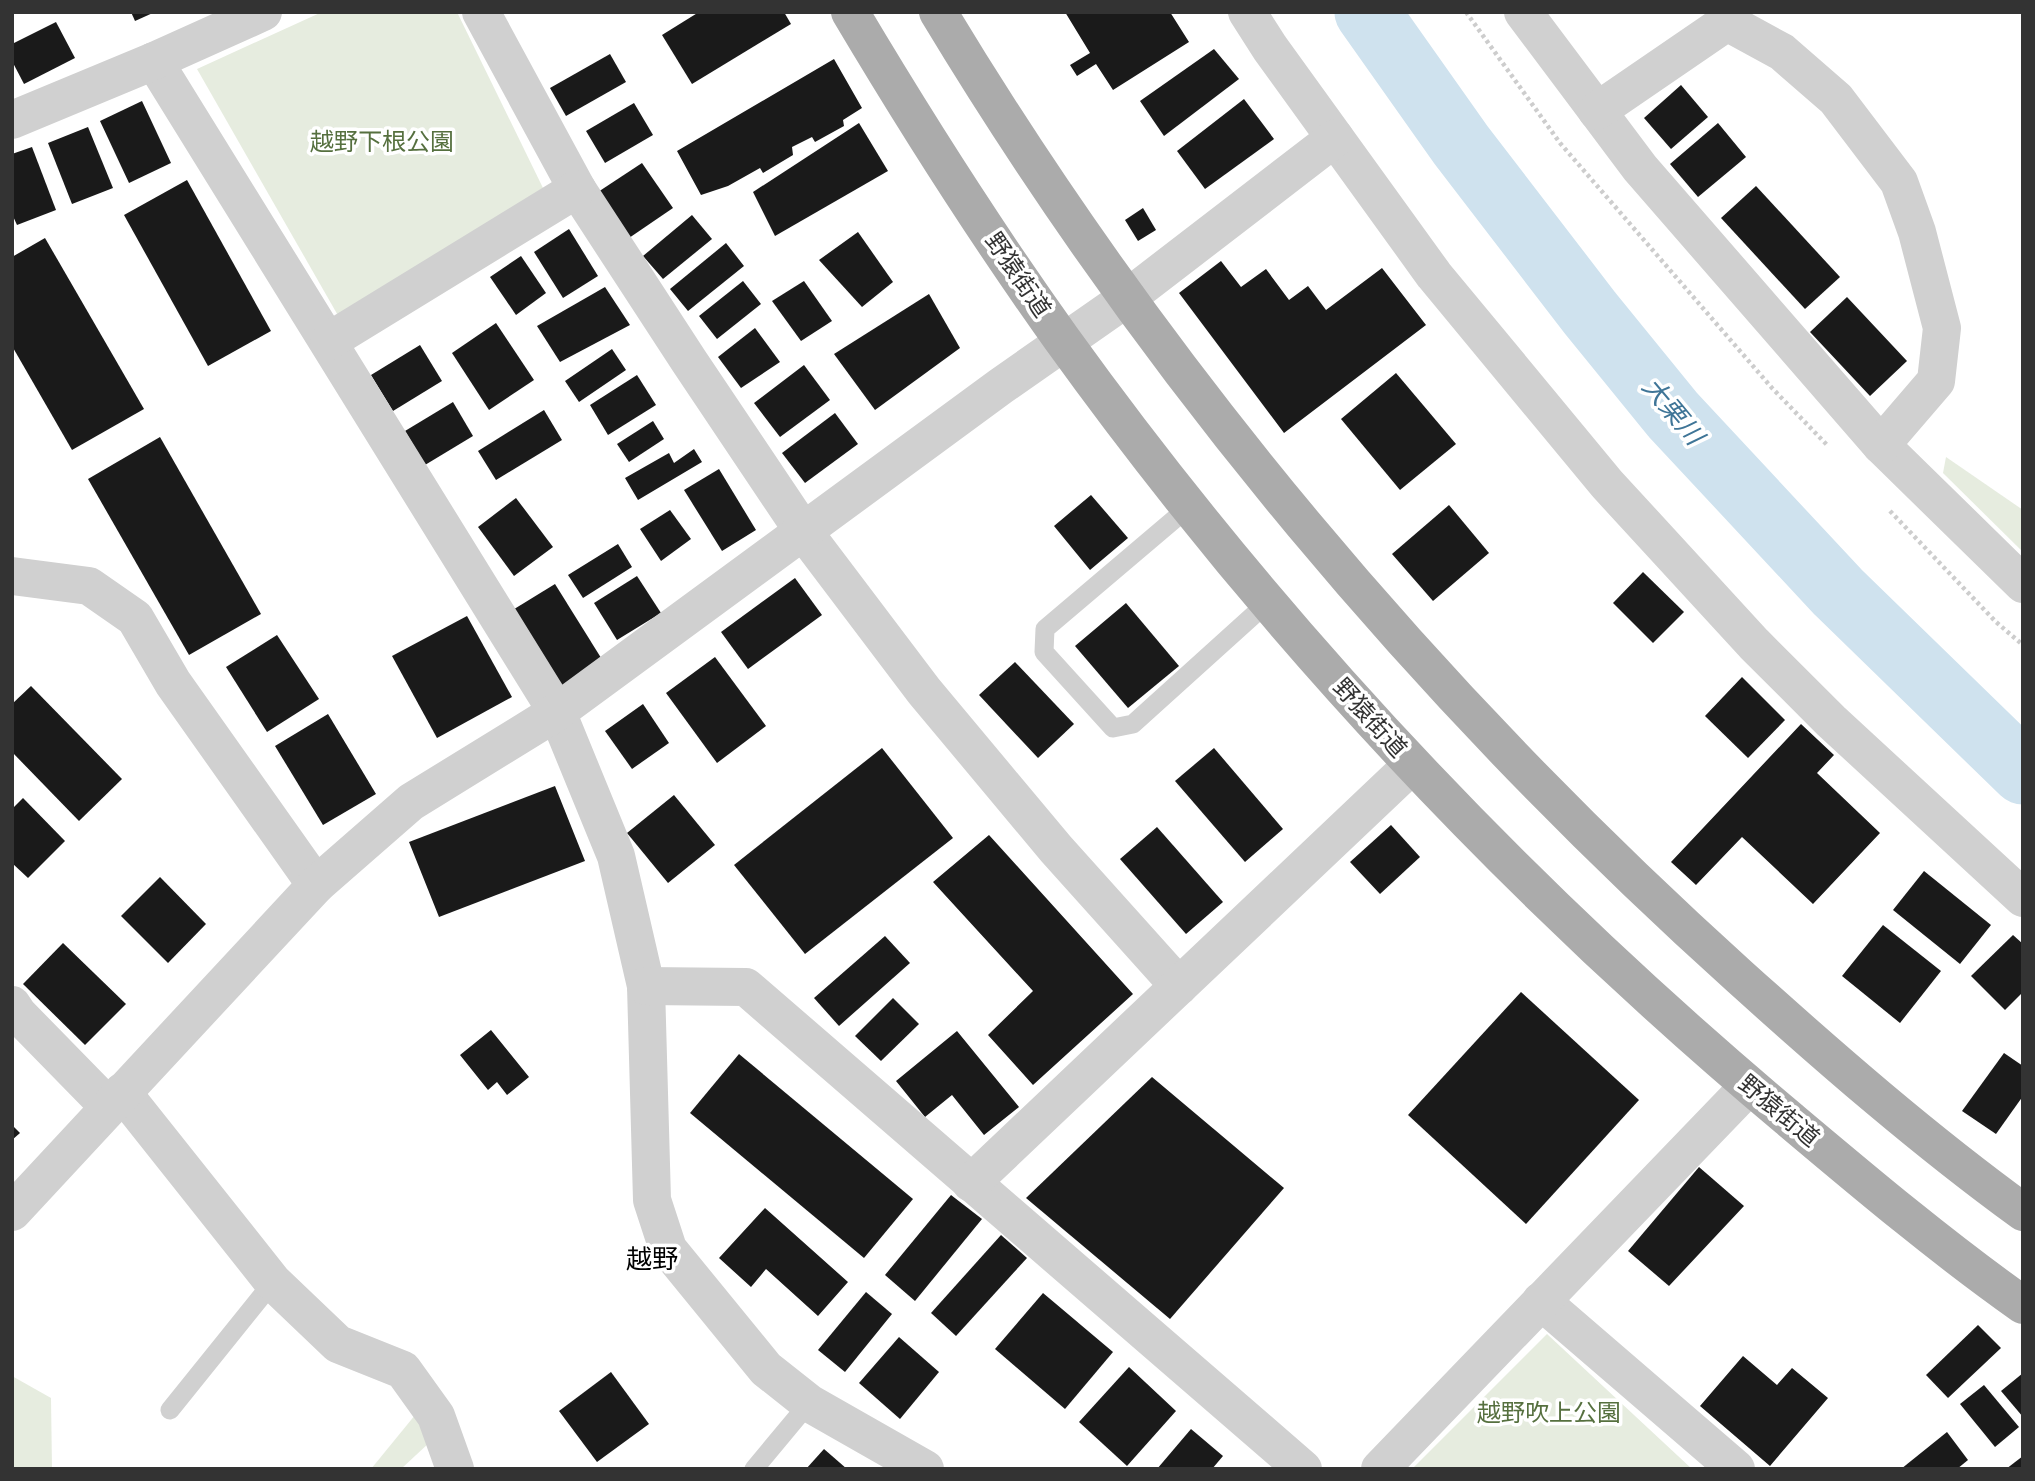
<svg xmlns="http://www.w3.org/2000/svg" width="2035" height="1481" viewBox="0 0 2035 1481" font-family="Mulish,'Noto Sans JP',sans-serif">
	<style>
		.green { fill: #e6ecdf }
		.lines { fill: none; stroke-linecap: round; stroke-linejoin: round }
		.river { stroke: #cfe2ee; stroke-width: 65 }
		.building { fill: #1a1a1a }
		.path { stroke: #cdcdcd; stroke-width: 4.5; stroke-dasharray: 3.5 3.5; stroke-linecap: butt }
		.lane { stroke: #d0d0d0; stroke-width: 19 }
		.street { stroke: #d0d0d0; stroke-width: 38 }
		.primary { stroke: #ababab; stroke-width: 38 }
		.labels { text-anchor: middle; stroke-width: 7; stroke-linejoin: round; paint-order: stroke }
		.park-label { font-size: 24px; fill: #56703f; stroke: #fff }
		.street-label { font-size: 24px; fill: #333; stroke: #fff }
		.water-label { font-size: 26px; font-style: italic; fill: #3f7597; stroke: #fff }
		.neighbourhood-label { font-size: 26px; fill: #000; stroke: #fff }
	</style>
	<rect width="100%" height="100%" fill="#fff"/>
	<!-- green -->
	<g class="green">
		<polygon points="322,12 457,12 543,188 340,319 197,69"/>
		<polygon points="1946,457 2023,510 2023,552 1943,473"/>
		<polygon points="1547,1334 1692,1469 1412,1469"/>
		<polygon points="12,1376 51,1398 52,1469 12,1469"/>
		<polygon points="420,1409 430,1442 401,1469 371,1469"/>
	</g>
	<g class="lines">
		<!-- river -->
		<polyline class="river" points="1367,12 1461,145 1590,313 1673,415 1838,592 2023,772"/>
	</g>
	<!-- building -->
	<g class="building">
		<polygon points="131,12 155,12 135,21"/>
		<polygon points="699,12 784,12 791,24 692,84 662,35"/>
		<polygon points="1065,12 1170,12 1189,42 1113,90 1096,64 1077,76 1070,65 1090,53"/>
		<polygon points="56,22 75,58 24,84 12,61 12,44"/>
		<polygon points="1214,49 1239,79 1164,136 1140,101"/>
		<polygon points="610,54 626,82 566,116 550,88"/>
		<polygon points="834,59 862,108 843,120 844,126 815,142 812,137 792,147 793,155 763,173 760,168 728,186 701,195 677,151"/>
		<polygon points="1681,85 1708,117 1671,149 1644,118"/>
		<polygon points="1244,99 1274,139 1205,189 1177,151"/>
		<polygon points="142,101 171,163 129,183 100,121"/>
		<polygon points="634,103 653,135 605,163 586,131"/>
		<polygon points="859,123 888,171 775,236 753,192"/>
		<polygon points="1718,123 1746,157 1698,197 1670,164"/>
		<polygon points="88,127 113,188 72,204 48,143"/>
		<polygon points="32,147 56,210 17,225 12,214 12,154"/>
		<polygon points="642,163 673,208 629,238 598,192"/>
		<polygon points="187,180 271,331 208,366 124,215"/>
		<polygon points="1756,186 1840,277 1805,309 1721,218"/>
		<polygon points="1143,208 1156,230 1138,241 1125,220"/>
		<polygon points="692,215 712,239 663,279 643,256"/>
		<polygon points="569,229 598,276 563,298 534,252"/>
		<polygon points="858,232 893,282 862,307 819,260"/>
		<polygon points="45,238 144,409 72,450 12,346 12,257"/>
		<polygon points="726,243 744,266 688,311 670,289"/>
		<polygon points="521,256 546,293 516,315 490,277"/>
		<polygon points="1221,261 1241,287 1266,269 1289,300 1308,286 1326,310 1382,268 1426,325 1284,433 1179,293"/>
		<polygon points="743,281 761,304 717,339 699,316"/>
		<polygon points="804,281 832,321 801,341 772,301"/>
		<polygon points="605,287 630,325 560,362 537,326"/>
		<polygon points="929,294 960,348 875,410 834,354"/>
		<polygon points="1847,297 1907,361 1870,396 1810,332"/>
		<polygon points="496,323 534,380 489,410 452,353"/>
		<polygon points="755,328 780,362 741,388 718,357"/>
		<polygon points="420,345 442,381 393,411 371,375"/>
		<polygon points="612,349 626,370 579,402 565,381"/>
		<polygon points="804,365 830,400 780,437 754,403"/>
		<polygon points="1396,373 1456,444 1400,490 1341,419"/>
		<polygon points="637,375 656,405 608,435 590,405"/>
		<polygon points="453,402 473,436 425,465 405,431"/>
		<polygon points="544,410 562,440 496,480 478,451"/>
		<polygon points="835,413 858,444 805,483 782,453"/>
		<polygon points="653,421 664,439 629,462 617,444"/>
		<polygon points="160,437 261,614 189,655 88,479"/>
		<polygon points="694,449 702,462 638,500 625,478 669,453 674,463"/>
		<polygon points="719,469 756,530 722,551 684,490"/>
		<polygon points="1091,495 1128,538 1090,570 1054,526"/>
		<polygon points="516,498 553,547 514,576 478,527"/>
		<polygon points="1449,505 1489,553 1433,601 1392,554"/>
		<polygon points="670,510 691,539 661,561 640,529"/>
		<polygon points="618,544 632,567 583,598 568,575"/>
		<polygon points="1643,572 1684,612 1653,643 1613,603"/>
		<polygon points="637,576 661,613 617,640 594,603"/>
		<polygon points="795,578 822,615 748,669 721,632"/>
		<polygon points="555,584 603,661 559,688 511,611"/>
		<polygon points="1126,603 1179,666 1128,708 1075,646"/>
		<polygon points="467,616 512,697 437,738 392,656"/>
		<polygon points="277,635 319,699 267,732 226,667"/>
		<polygon points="715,657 766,726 717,763 666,693"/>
		<polygon points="1015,662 1074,724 1038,758 979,695"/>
		<polygon points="1742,677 1785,720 1748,758 1705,716"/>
		<polygon points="31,686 122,779 79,821 12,752 12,704"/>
		<polygon points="643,704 669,743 632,769 605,731"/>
		<polygon points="328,714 376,794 323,825 275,746"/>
		<polygon points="1801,724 1834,755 1817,773 1880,833 1813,904 1742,837 1696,885 1671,862"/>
		<polygon points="882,748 953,838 805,954 734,865"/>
		<polygon points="1214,748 1283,829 1245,862 1175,781"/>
		<polygon points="555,786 585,861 439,917 409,842"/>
		<polygon points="674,795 715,845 668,883 627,833"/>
		<polygon points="23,798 65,841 28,878 12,863 12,809"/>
		<polygon points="1391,825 1420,857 1380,894 1350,862"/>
		<polygon points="1157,827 1223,902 1186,934 1120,859"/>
		<polygon points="989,835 1133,994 1033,1085 988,1035 1033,991 933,882"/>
		<polygon points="1924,871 1991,925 1960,964 1893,910"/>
		<polygon points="160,877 206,924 168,963 121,916"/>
		<polygon points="1883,925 1941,971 1900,1023 1842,976"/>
		<polygon points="2013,935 2023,944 2023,992 2005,1010 1971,976"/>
		<polygon points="885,936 910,963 839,1026 814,998"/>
		<polygon points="63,943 126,1004 85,1045 23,984"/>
		<polygon points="1521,992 1639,1100 1526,1224 1408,1115"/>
		<polygon points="893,998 919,1024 881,1061 855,1036"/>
		<polygon points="491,1030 529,1077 507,1095 497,1082 488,1090 460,1055"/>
		<polygon points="957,1031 1019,1107 984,1135 952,1095 925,1117 896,1081"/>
		<polygon points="2004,1053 2023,1066 2023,1096 1996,1134 1962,1111"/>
		<polygon points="739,1054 913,1199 864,1258 690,1113"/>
		<polygon points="1152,1077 1284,1188 1170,1319 1026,1198"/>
		<polygon points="12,1125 20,1133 12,1140"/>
		<polygon points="1699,1167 1744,1206 1669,1286 1628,1251"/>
		<polygon points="951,1195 982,1219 915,1301 885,1275"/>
		<polygon points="765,1208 848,1282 818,1316 766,1269 751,1287 719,1258"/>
		<polygon points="1001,1235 1027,1258 956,1336 931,1313"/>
		<polygon points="866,1292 892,1314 845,1372 818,1350"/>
		<polygon points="1043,1293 1113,1352 1065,1409 995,1349"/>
		<polygon points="1978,1325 2001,1348 1948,1398 1926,1375"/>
		<polygon points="899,1337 939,1372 900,1419 859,1383"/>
		<polygon points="1743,1356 1777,1385 1792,1368 1828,1398 1770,1466 1700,1406"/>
		<polygon points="1129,1367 1176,1411 1127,1466 1079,1422"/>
		<polygon points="611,1372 649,1424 597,1462 559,1411"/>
		<polygon points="2023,1373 2023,1417 2001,1391"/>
		<polygon points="1984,1385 2019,1427 1995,1447 1960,1404"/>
		<polygon points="1191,1429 1223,1456 1212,1469 1157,1469"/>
		<polygon points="1947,1432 1968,1460 1957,1469 1901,1469"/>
		<polygon points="824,1449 847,1469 806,1469"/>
		<polygon points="2023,1456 2023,1469 2006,1469"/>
	</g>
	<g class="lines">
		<!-- path -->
		<g class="path">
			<polyline points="1466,12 1560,143 1772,388 1828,446"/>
			<polyline points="1890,511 1996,622 2023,645"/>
		</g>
		<!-- lane -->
		<g class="lane">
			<polyline points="1190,506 1045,629 1044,652 1113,728 1133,724 1268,602"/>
			<polyline points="170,1410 273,1282"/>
			<polyline points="754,1469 809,1403"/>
		</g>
		<!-- street -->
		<g class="street">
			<polyline points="481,12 577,189 689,361 803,531 924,691 1056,849 1179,986"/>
			<polyline points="1247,12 1270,48 1434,275 1607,484 1754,644 1831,721 2023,898"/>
			<polyline points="1523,12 1640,168 1881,445 2023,584"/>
			<polyline points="154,61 557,712 616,856 646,986 652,1200 668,1249 766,1369 809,1403 925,1469"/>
			<polyline points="1597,111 1727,22 1782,52 1836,99 1899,182 1917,232 1942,328 1936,381 1881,445"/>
			<polyline points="12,120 154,61 263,12"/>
			<polyline points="329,341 577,189"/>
			<polyline points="12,576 89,586 135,618 173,683 316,885"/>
			<polyline points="646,986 746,987 1303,1469"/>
			<polyline points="12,1005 18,1014 108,1106"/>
			<polyline points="122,1092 273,1282 338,1344 403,1370 436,1416 455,1469"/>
			<polyline points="971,1183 1412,765"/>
			<polyline points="12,1212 316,885 411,802 557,712 1001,386 1127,298 1335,138"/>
			<polyline points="1541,1301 1736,1469"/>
			<polyline points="1380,1469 1749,1086"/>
		</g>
		<!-- primary -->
		<g class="primary">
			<path d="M850,12C916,123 986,233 1061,338C1269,627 1515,889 1788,1118C1864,1182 1941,1247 2023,1305"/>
			<path d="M938,12C1155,372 1428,696 1740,977C1831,1059 1924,1140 2023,1212"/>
		</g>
	</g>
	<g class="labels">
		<!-- park labels -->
		<g class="park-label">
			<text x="382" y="150">越野下根公園</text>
			<text x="1549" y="1421">越野吹上公園</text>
		</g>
		<!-- street labels -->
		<g class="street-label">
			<text transform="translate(1018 275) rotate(56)" y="8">野猿街道</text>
			<text transform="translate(1370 718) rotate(48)" y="8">野猿街道</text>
			<text transform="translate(1779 1111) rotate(40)" y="8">野猿街道</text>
		</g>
		<!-- water labels -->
		<g class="water-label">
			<text transform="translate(1673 411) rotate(50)" y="9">大栗川</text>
		</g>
		<!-- neighbourhood labels -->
		<g class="neighbourhood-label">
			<text x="652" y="1268">越野</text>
		</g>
	</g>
	<!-- border -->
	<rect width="2035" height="1481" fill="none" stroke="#333333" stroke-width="28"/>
</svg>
